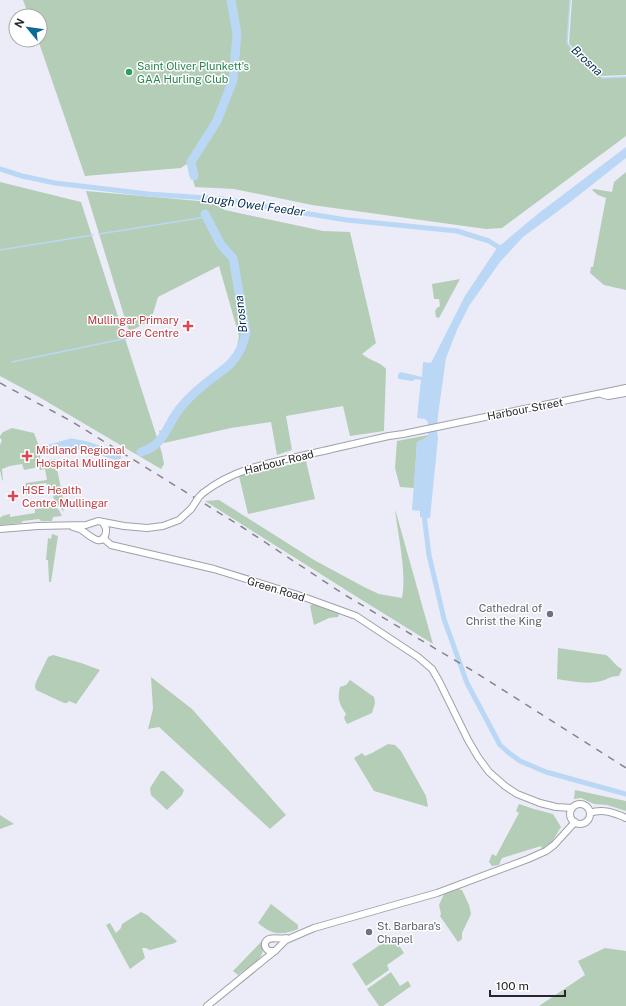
<svg xmlns="http://www.w3.org/2000/svg" width="626" height="1006" viewBox="0 0 626 1006" font-family="'Public Sans',sans-serif">
	<style>
		.green { fill: #b4cdb6 }
		.water { fill: #bad7f5 }
		.lines { fill: none; stroke-linecap: round; stroke-linejoin: round }
		.stream { stroke: #bad7f5; stroke-width: 1.5 }
		.canal { stroke: #bad7f5; stroke-width: 5 }
		.river { stroke: #bad7f5; stroke-width: 9 }
		.tertiary-casing { stroke: #9fa0aa; stroke-width: 8 }
		.tertiary { stroke: #fff; stroke-width: 6 }
		.rail { stroke: #84848b; stroke-width: 1.5; stroke-dasharray: 7 7; stroke-linecap: butt }
		.tertiary-bridge-casing { stroke: #9fa0aa; stroke-width: 8; stroke-linecap: butt }
		.tertiary-bridge { stroke: #fff; stroke-width: 6 }
		.leisure-dot { fill: #2e9e5b; stroke: #fff; stroke-width: 1.5 }
		.health-dot { fill: #e0444e; stroke: #fff; stroke-width: 1.5 }
		.worship-dot { fill: #6b7280; stroke: #fff; stroke-width: 1.5 }
		.labels { text-anchor: middle; stroke-width: 3; stroke-linejoin: round; paint-order: stroke }
		.leisure-label { font-size: 11px; fill: #27864d; stroke: #fff; text-anchor: start }
		.health-label { font-size: 11px; fill: #be3a42; stroke: #fff; text-anchor: start }
		.street-label { font-size: 11px; fill: #27272b; stroke: #fff }
		.worship-label { font-size: 11px; fill: #5b616d; stroke: #fff; text-anchor: end }
		.water-label { font-size: 12px; font-style: italic; fill: #002b50; stroke: #fff }
	</style>
	<rect width="100%" height="100%" fill="#ebecf7"/>
	<!-- green -->
	<g class="green">
		<polygon points="23,0 570,0 567,43 575,53 602,78 626,77 626,136 502,228 486,229 312,205 234,189 195,187 188,163 181,168 85,176 38,40 40,40 40,16 29,16"/>
		<polygon points="572,0 626,0 626,75 602,76 572,47 569,43"/>
		<polygon points="626,172 626,290 604,285 590,273 591,267 593,267 606,198 598,195 592,190 594,189 612,192 614,182"/>
		<polygon points="0,182 81,202 162,453 164,464 161,469 39,397 0,376"/>
		<path d="M86,191L210,202L225,210L323,231L350,232L376,343L362,354C370,361 381,362 386,369L384,431L350,436L343,406L286,416L292,450L277,455L271,422L231,428L164,443L159,431L165,430L175,410L194,390L234,363L239,336L219,266L158,297L151,320L129,332Z"/>
		<polygon points="460,279 439,318 436,317 435,311 437,308 440,306 439,299 434,299 432,284"/>
		<polygon points="12,428 34,433 40,449 40,461 30,463 55,459 65,508 63,509 64,512 56,503 50,502 54,500 51,485 48,486 46,483 31,485 32,488 28,489 29,494 26,494 25,486 26,483 47,480 45,469 40,470 39,467 24,470 22,464 10,466 2,469 3,481 2,480 0,470 0,445 2,440 0,438 0,436 3,432"/>
		<polygon points="428,435 426,438 417,442 414,488 400,487 395,468 397,441"/>
		<polygon points="306,461 315,499 248,514 239,476"/>
		<path d="M219,500L314,560L366,588L379,594L402,598C407,572 398,537 395,509L433,644L357,597L205,501Z"/>
		<polygon points="53,506 59,510 62,516 53,517 52,521 41,521 39,519 23,521 21,523 0,525 0,518 2,516 10,514 10,517 35,513 35,509"/>
		<polygon points="52,534 58,536 51,582 49,582 48,560 46,560 48,538 51,539"/>
		<polygon points="313,603 338,612 339,615 338,617 329,618 314,625 310,606"/>
		<path d="M558,648L606,655C613,660 613,664 622,669L619,676C610,676 609,679 601,681C586,685 571,681 557,679Z"/>
		<polygon points="53,655 81,663 100,670 76,704 69,701 67,703 64,703 36,690 35,686 36,682 48,657"/>
		<polygon points="151,677 192,709 286,815 270,829 159,727 148,729 153,709"/>
		<path d="M350,680L374,697L375,703L372,713L347,724L344,718L346,714C339,703 337,700 340,687L346,685Z"/>
		<polygon points="388,744 395,745 401,751 426,796 428,807 374,791 354,758 362,753 365,756 372,753"/>
		<polygon points="161,771 164,771 184,790 182,795 167,810 151,795 150,788"/>
		<polygon points="575,790 626,801 626,811 607,805 594,804 581,798 574,799"/>
		<polygon points="519,804 534,809 553,814 561,827 552,842 542,849 541,846 502,858 499,865 492,866 489,862 492,854 496,856 519,813 516,811"/>
		<polygon points="0,815 14,824 0,829"/>
		<polygon points="458,889 462,890 469,905 471,914 462,933 462,939 458,942 440,916 441,914 439,905 444,894"/>
		<path d="M271,904L298,925V929C281,936 272,935 258,923Z"/>
		<polygon points="141,912 147,915 177,941 175,943 150,950 146,948 142,948 145,958 130,969 106,925 110,923 116,933 121,928 122,924"/>
		<polygon points="393,936 404,953 387,965 389,970 366,986 352,964"/>
		<path d="M262,941C267,960 251,965 238,975L233,971Z"/>
		<polygon points="605,948 626,951 626,1006 539,1006 585,975 578,961"/>
		<polygon points="391,972 400,986 408,981 411,986 383,1006 379,1006 367,989"/>
	</g>
	<!-- water -->
	<polygon class="water" points="626,147 626,158 569,203 523,237 500,262 469,306 457,330 446,358 438,415 437,431 438,438 430,518 420,517 420,511 412,510 417,442 426,438 428,435 428,422 425,419 417,418 421,380 415,379 413,381 399,379 398,378 398,374 401,372 422,377 423,362 431,363 465,296 497,248 539,213"/>
	<g class="lines">
		<!-- stream -->
		<g class="stream">
			<polyline points="570,0 567,43 575,53 602,78 626,77"/>
			<polyline points="99,234 206,217"/>
			<polyline points="0,250 93,235"/>
			<polyline points="12,362 128,338"/>
		</g>
		<!-- canal -->
		<g class="canal">
			<polyline points="0,169 22,176 55,183 148,194 222,199 297,212 347,220 457,231 489,241 503,250"/>
			<polyline points="424,511 425,523 429,555 444,619 467,683 500,745 509,753 520,761 546,772 626,794"/>
		</g>
		<!-- river -->
		<g class="river">
			<polyline points="194,176 191,162 217,121 233,80 237,34 231,0"/>
			<polyline points="42,451 71,443 87,446 117,456"/>
			<path d="M141,452C165,446 167,423 181,407C190,396 203,385 215,376C220,372 227,368 232,362C239,354 244,343 246,332L233,258L221,245L205,214"/>
		</g>
		<!-- tertiary casing -->
		<g class="tertiary-casing">
			<g id="tertiary">
				<polyline points="601,394 608,396 626,393"/>
				<path d="M203,493C234,469 268,463 305,455C333,449 361,442 389,436L403,434L626,388"/>
				<path d="M73,527C76,528 77,528 80,529C86,532 103,551 106,532C107,528 105,526 103,523"/>
				<polyline points="0,529 38,526 86,525 98,521 124,526 147,528 163,526 179,520 191,509"/>
				<polyline points="103,538 111,545 214,569 301,596 356,616 418,657 432,669 439,681 468,740 478,757 489,772 505,786 517,794 540,803 556,807 572,808"/>
				<circle cx="580" cy="814" r="10"/>
				<path d="M590,813C602,808 615,813 626,818"/>
				<path d="M275,951H269C266,949 264,947 265,943C268,935 280,940 286,938"/>
				<polyline points="207,1006 276,950 286,940 314,928 437,893 528,859 546,851 554,845 575,822"/>
			</g>
		</g>
		<!-- tertiary -->
		<use href="#tertiary" class="tertiary"/>
		<!-- rail -->
		<polyline class="rail" points="0,383 71,421 242,527 345,595 473,671 626,768"/>
		<!-- tertiary-bridge casing -->
		<g class="tertiary-bridge-casing">
			<polyline id="tertiary-bridge" points="191,509 199,497 203,493"/>
		</g>
		<!-- tertiary-bridge -->
		<use href="#tertiary-bridge" class="tertiary-bridge"/>
	</g>
	<!-- markers -->
	<circle class="leisure-dot" cx="129" cy="72" r="4"/>
	<g class="health-dot">
		<path d="M186 320h4v4h4v4h-4v4h-4v-4h-4v-4h4z"/>
		<path d="M25 450h4v4h4v4h-4v4h-4v-4h-4v-4h4z"/>
		<path d="M11 490h4v4h4v4h-4v4h-4v-4h-4v-4h4z"/>
	</g>
	<g class="worship-dot">
		<circle cx="550" cy="614" r="4"/>
		<circle cx="369" cy="932" r="4"/>
	</g>
	<g class="labels">
		<!-- leisure labels -->
		<g class="leisure-label">
			<text x="137" y="70">Saint Oliver Plunkett's<tspan x="137" dy="13">GAA Hurling Club</tspan></text>
		</g>
		<!-- health labels -->
		<g class="health-label">
			<text x="179" y="324" text-anchor="end">Mullingar Primary<tspan x="179" dy="13">Care Centre</tspan></text>
			<text x="36" y="454">Midland Regional<tspan x="36" dy="13">Hospital Mullingar</tspan></text>
			<text x="22" y="494">HSE Health<tspan x="22" dy="13">Centre Mullingar</tspan></text>
		</g>
		<!-- street labels -->
		<g class="street-label">
			<text transform="translate(525 409) rotate(-11)" y="4">Harbour Street</text>
			<text transform="translate(279 462) rotate(-14)" y="4">Harbour Road</text>
			<text transform="translate(276 589) rotate(17)" y="4">Green Road</text>
		</g>
		<!-- worship labels -->
		<g class="worship-label">
			<text x="542" y="612">Cathedral of<tspan x="542" dy="13">Christ the King</tspan></text>
			<text x="377" y="930" text-anchor="start">St. Barbara's<tspan x="377" dy="13">Chapel</tspan></text>
		</g>
		<!-- water labels -->
		<g class="water-label">
			<text transform="translate(587 61) rotate(43)" y="4">Brosna</text>
			<text transform="translate(253 205) rotate(8)" y="4">Lough Owel Feeder</text>
			<text transform="translate(241 314) rotate(-97)" y="4">Brosna</text>
		</g>
	</g>
	<!-- north arrow -->
	<g transform="translate(28 28) rotate(299)"><circle r="19" fill="#ffffff" stroke="#a9a9aa"/>
	<path d="M0-3L7 15L0 10L-7 15Z" fill="#0b6897"/>
	<text y="-6" font-size="11" font-weight="bold" text-anchor="middle" fill="#27272b">N</text>
	</g>
	<!-- scale -->
	<path d="M490 990v6h75v-6" fill="none" stroke="#27272b" stroke-width="2"/>
	<text x="496" y="990" font-size="12" fill="#27272b" stroke="#ffffff" stroke-width="3" paint-order="stroke">100 m</text>
</svg>
